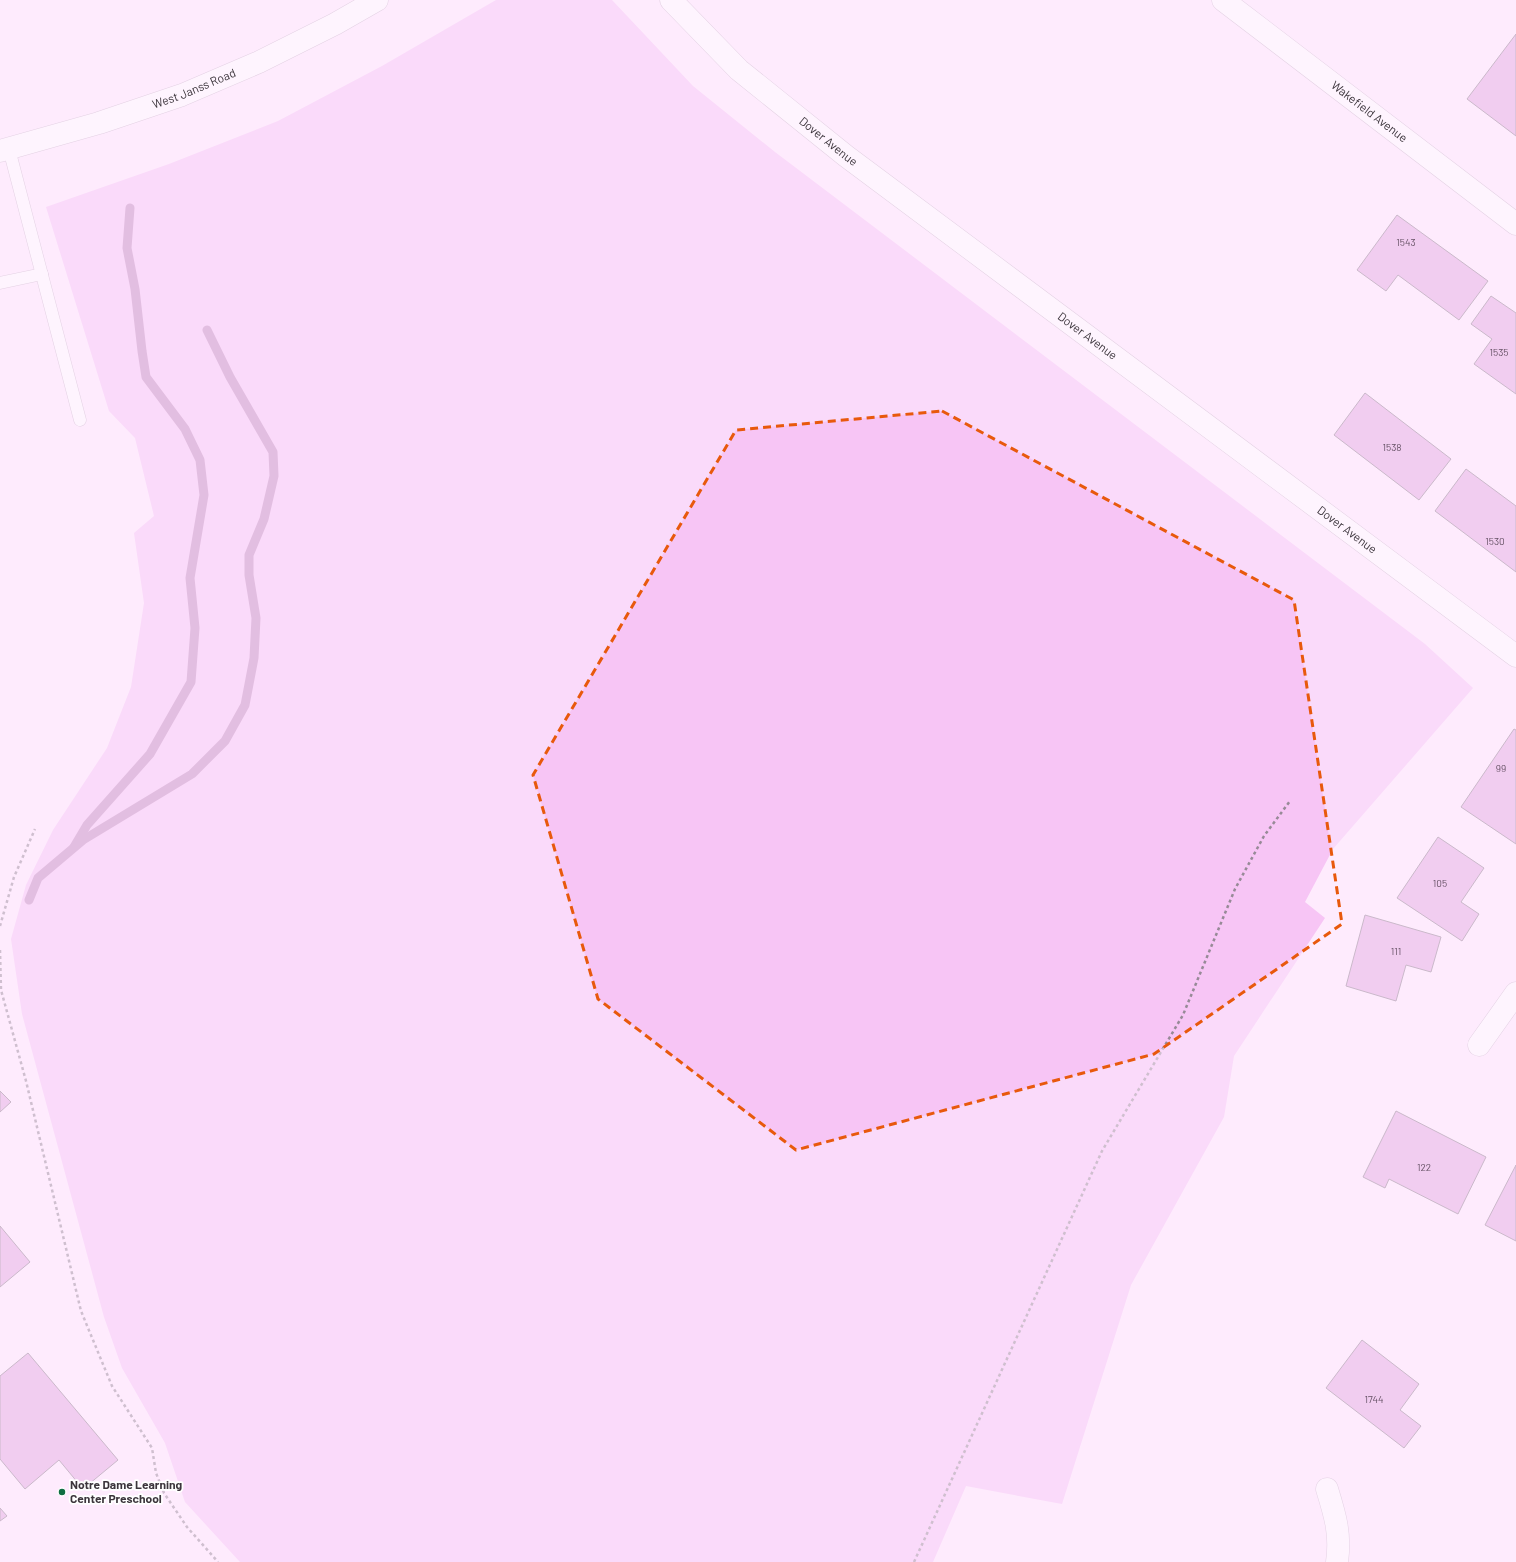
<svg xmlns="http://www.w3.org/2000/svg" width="1516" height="1562" viewBox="0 0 1516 1562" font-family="Barlow,sans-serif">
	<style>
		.green { fill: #f7c5f5 }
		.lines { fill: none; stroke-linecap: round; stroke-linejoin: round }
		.stream { stroke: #c188bf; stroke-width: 9 }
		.building { fill: #e3a8e1; stroke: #8d7c8c }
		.service-casing { stroke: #c6b4c5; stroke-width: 13 }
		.minor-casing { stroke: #c6b4c5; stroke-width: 23 }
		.secondary-casing { stroke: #c6b4c5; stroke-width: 23 }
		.path { stroke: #978a97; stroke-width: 2.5; stroke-dasharray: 3 3; stroke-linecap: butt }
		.service { stroke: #fff; stroke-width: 12 }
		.minor { stroke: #fff; stroke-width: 22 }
		.secondary { stroke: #fff; stroke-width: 22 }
		.marked { fill: none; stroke: #e8590c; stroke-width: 3; stroke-dasharray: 8 5; stroke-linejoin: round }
		.poi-dot { fill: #0e6d42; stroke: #fff; stroke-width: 1.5 }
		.labels { text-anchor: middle; stroke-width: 3.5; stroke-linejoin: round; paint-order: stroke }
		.number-label { font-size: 10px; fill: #665265 }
		.street-label { font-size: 12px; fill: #3c353c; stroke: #fff }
		.poi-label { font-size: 12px; font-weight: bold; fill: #3c353c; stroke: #fff; text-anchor: start }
	</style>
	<rect width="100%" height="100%" fill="#feebfd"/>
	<!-- green -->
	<polygon class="green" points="496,0 612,0 693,86 775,152 1425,644 1473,688 1333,849 1305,902 1325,918 1234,1056 1224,1117 1131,1285 1062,1504 966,1486 933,1562 240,1562 185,1502 165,1443 122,1368 104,1317 22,1014 11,939 26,885 53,830 107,748 131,687 144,603 134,533 154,516 135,438 109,411 46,207 169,164 278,121 382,66"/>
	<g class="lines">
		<!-- stream -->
		<g class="stream">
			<polyline points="74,847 87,825 150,754 191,682 195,628 190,578 204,495 200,460 185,429 146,377 142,351 135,289 127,248 130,208"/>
			<polyline points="29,900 38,878 83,840 192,774 225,741 245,705 254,658 256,618 249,575 249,555 264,519 274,476 273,452 230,377 207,330"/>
		</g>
	</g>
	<!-- building -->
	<g class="building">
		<polygon points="1516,34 1516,136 1467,99"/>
		<polygon points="1397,215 1488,281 1459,320 1398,275 1386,291 1357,270"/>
		<polygon points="1491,296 1516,313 1516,394 1474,364 1492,339 1471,324"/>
		<polygon points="1365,393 1451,459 1419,500 1334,435"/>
		<polygon points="1466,469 1516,506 1516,572 1435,511"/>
		<polygon points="1514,729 1516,730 1516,844 1461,807"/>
		<polygon points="1438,837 1484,868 1461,902 1479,914 1462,941 1397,898"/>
		<polygon points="1365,915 1441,937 1431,972 1406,965 1396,1001 1346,986"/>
		<polygon points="0,1091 11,1102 0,1112"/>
		<polygon points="1396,1111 1486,1157 1458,1214 1389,1179 1385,1188 1363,1177"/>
		<polygon points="1516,1165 1516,1241 1485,1225"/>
		<polygon points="0,1226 30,1262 0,1287"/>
		<polygon points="1362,1340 1419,1384 1400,1410 1421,1426 1404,1448 1326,1388"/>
		<polygon points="28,1353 118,1460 83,1489 59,1460 25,1489 0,1459 0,1376"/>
		<polygon points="0,1508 7,1516 0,1521"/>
	</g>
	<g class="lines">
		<!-- service casing -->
		<g class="service-casing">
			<g id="service">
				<polyline points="9,149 80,420"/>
				<polyline points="0,283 42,274"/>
			</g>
		</g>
		<!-- minor casing -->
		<g class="minor-casing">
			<g id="minor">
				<path id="s1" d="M671,0L739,70L846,156L1516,656"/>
				<path id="s2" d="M1223,0L1516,224"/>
				<polyline points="1479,1045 1516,993"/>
				<path d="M1327,1489C1335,1515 1341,1534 1337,1562"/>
			</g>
		</g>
		<!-- secondary casing -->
		<g class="secondary-casing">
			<g id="secondary">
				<path id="s3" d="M0,151L99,123L182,95L259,62L335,24L377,0"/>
			</g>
		</g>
		<!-- path -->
		<g class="path">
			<polyline points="0,926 14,877 35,829"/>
			<polyline points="0,950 1,990 26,1081 81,1311 112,1386 152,1448 156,1473 164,1493 187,1527 218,1562"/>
			<polyline points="914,1562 1102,1151 1183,1015 1235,889 1264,836 1290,801"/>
		</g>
		<!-- service -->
		<use href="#service" class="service"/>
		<!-- minor -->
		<use href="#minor" class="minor"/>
		<!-- secondary -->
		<use href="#secondary" class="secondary"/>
	</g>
	<!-- marked area -->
	<path d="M0 0H1516V1562H0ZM942,411L1294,600L1342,924L1154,1054L796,1150L598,999L533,775L736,430Z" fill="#feebfd" fill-opacity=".55" fill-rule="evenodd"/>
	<path class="marked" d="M942,411L1294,600L1342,924L1154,1054L796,1150L598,999L533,775L736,430Z"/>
	<!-- markers -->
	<circle class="poi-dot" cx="62" cy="1492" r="4"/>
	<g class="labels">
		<!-- number labels -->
		<g class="number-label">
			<text x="1406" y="246">1543</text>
			<text x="1499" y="356">1535</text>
			<text x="1392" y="451">1538</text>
			<text x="1495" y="545">1530</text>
			<text x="1501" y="772">99</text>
			<text x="1440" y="887">105</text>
			<text x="1396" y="955">111</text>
			<text x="1424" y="1171">122</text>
			<text x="1374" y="1403">1744</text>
		</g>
		<!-- street labels -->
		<g class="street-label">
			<text dy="4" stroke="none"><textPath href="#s3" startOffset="204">West Janss Road</textPath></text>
			<text dy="4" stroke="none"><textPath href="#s2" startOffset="184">Wakefield Avenue</textPath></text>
			<text dy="4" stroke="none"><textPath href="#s1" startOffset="212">Dover Avenue</textPath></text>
			<text dy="4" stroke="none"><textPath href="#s1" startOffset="536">Dover Avenue</textPath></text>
			<text dy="4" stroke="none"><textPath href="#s1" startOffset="860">Dover Avenue</textPath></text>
		</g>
		<!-- poi labels -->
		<g class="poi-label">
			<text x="70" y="1489">Notre Dame Learning<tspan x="70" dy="14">Center Preschool</tspan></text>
		</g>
	</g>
</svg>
